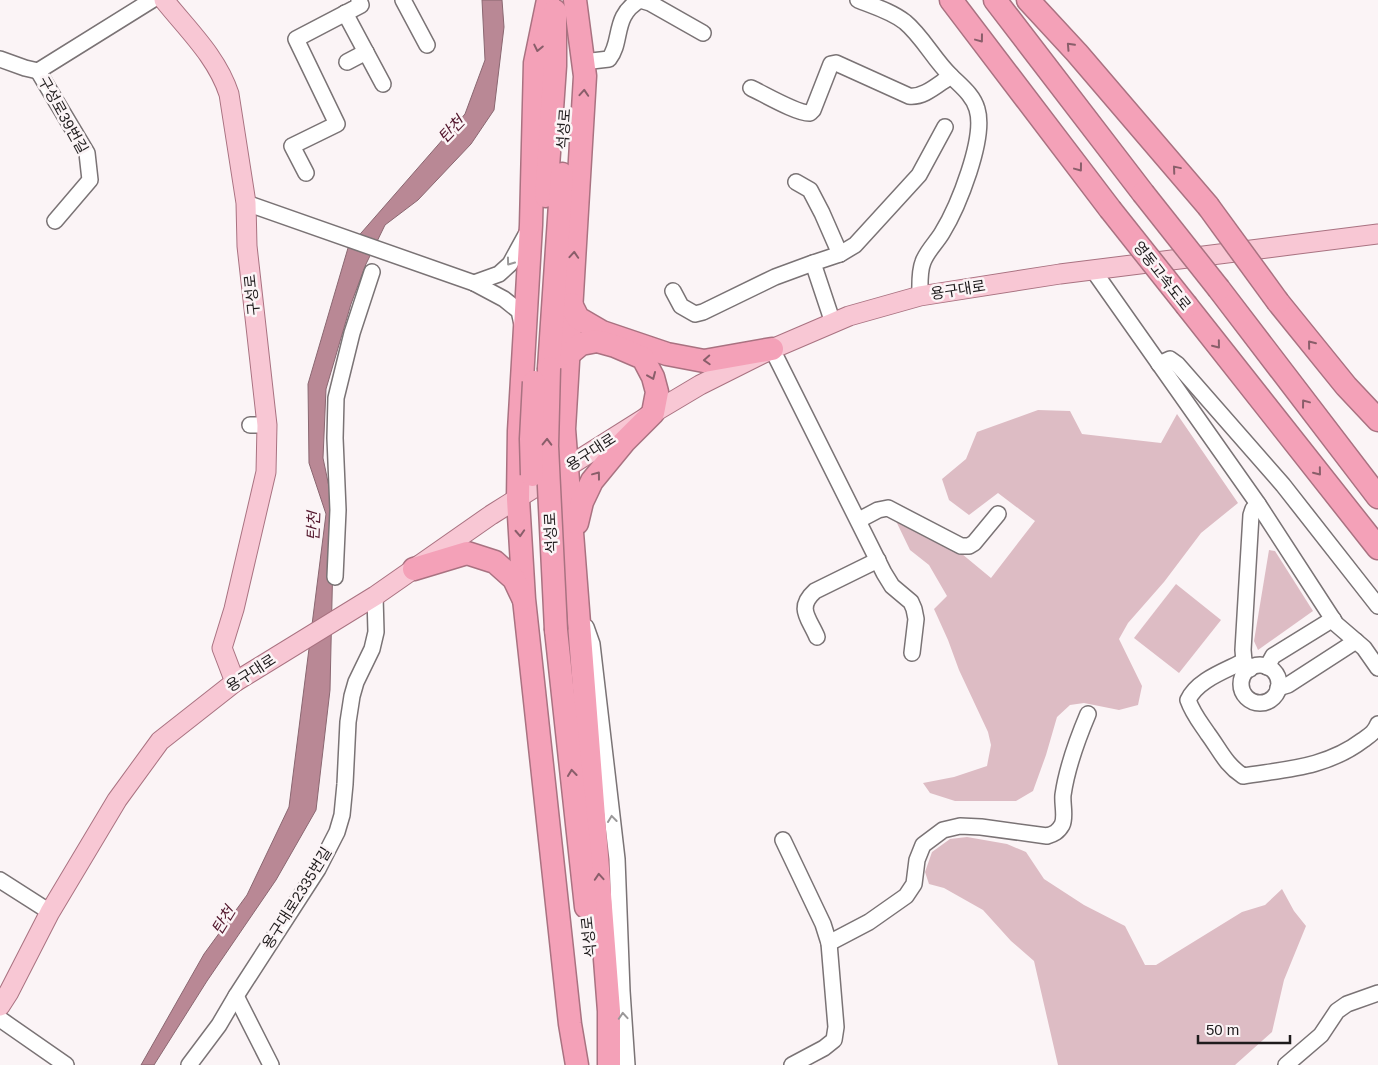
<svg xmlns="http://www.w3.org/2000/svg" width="1378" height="1065" viewBox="0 0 1378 1065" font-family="Arial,'Noto Sans KR',sans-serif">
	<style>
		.green { fill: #ddbcc4 }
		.water { fill: #b98895; stroke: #8a6771 }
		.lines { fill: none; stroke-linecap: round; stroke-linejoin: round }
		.minor-casing { stroke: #7a7375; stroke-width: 18 }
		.major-casing { stroke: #a97281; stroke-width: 21 }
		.highway-casing { stroke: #a97281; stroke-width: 25 }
		.minor { stroke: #fff; stroke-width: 15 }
		.major { stroke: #f8c7d4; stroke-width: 19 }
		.highway { stroke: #f4a1b8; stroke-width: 22 }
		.highway-bridge-casing { stroke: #a97281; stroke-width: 25; stroke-linecap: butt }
		.highway-bridge { stroke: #f4a1b8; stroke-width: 22 }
		.oneway { stroke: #895e6a }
		.oneway2 { stroke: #9a9899 }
		.labels { text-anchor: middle; stroke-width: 5; stroke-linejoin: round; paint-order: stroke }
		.street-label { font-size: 15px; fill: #1e1b1c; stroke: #fbf4f6 }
		.water-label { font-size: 16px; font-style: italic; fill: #52162c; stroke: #fbf4f6 }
	</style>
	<rect width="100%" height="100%" fill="#fbf4f6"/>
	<!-- green -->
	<g class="green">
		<polygon points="1038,410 1070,411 1082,434 1161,443 1177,414 1238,503 1201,533 1164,582 1128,623 1119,639 1142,686 1138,705 1119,710 1084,703 1070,705 1057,717 1046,755 1033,791 1016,801 955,801 930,793 923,783 954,777 987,766 991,745 988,732 959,670 948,640 934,609 947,596 929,565 910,550 895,519 956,549 991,578 1035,521 998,493 969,515 949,500 942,479 966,459 977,432"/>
		<polygon points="1269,550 1275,551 1313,611 1258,650 1254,641"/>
		<polygon points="1176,584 1221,620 1179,673 1134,638"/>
		<polygon points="967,837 1007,844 1026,852 1044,879 1084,905 1125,926 1145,965 1156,965 1242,912 1265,905 1282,889 1294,911 1306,926 1284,980 1272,1032 1235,1065 1058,1065 1034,961 1011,941 983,910 944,888 929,884 925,872 932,852 950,839"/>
	</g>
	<!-- water -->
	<polygon class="water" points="482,0 502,0 504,27 494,110 471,144 418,200 385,225 366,264 351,304 326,389 323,458 334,511 330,690 316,810 276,880 207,981 154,1065 141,1065 204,954 247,895 289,807 326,514 309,463 308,384 348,248 465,114 485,60"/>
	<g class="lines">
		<!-- minor casing -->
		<g class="minor-casing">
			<g id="minor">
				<polyline points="403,0 427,45"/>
				<path d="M858,0C873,6 891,11 905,22C923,37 934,60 951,76"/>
				<polyline points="345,13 383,84"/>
				<polyline points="0,59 25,68 38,71"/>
				<polyline points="347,62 366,52"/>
				<path d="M583,62L609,59C623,41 612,16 640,0L650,3L703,33"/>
				<path d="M751,88C764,94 798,114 810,113L813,110L831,64L836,63L909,96C924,98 938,84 951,76C961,86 973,95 977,109C986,138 958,207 942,233C936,243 927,251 923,262C919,272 920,285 920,296"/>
				<polyline points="306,173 292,146 337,124 296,39 361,5 359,0"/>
				<polyline points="796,182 810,190 822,213 840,254"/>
				<polyline points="246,203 474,283 504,299 519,311 522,324"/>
				<polyline points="55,221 90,180 87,153 38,71 152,0"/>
				<polyline points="1093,270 1258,504 1336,624 1364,648 1378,668"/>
				<polyline points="474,283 499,274 510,264 528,231"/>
				<polyline points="673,291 681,306 695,314 703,312 775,277 813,263"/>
				<polyline points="833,323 813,263 840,254 855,245 919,175 945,127"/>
				<polyline points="772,349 884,573 892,586 911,602 914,609 916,619 912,653"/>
				<polyline points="1159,364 1170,359 1177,364 1283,485 1378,606"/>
				<polyline points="250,425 267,425"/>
				<polyline points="859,520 878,510 888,508 961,546 969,546 974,543 998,514"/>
				<polyline points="335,577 338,510 335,438 336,398 352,333 372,272"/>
				<polyline points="586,627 592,644 617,859 622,991 627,1065"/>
				<path d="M817,637C809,618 796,608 815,591L878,560"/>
				<path d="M1244,661C1225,671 1197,680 1188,700C1193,714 1200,722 1208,734C1220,750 1225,764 1243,776C1286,769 1326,768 1363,740C1370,735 1375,732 1378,724"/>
				<circle cx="1260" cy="684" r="19"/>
				<polyline points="1267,667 1273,656 1333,619"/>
				<polyline points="1250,669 1244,661 1243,650 1251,515 1253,509 1258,504"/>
				<polyline points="1278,688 1288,685 1356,641"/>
				<polyline points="783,840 823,924 829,943 836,1027 834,1040 824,1048 792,1065"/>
				<polyline points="0,880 50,912"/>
				<path d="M829,943L869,922L906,896L914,884L917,860L923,845L943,830L960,826L981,827L1047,836C1054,834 1058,832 1062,825C1066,817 1062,804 1063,795C1067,767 1077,740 1088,714"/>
				<polyline points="236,996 271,1065"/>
				<polyline points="0,1019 66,1065"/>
				<polyline points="189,1065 219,1025 236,996 318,869 337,832 342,815 345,784 348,722 352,696 356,682 372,649 376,632 375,596"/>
				<polyline points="1286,1065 1321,1035 1337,1011 1347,1004 1378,993"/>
			</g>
		</g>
		<!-- major casing -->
		<g class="major-casing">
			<g id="major">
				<path d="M164,0C188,30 217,57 229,94L246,203L247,246L267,425L266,472L234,609L222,648L235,682"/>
				<polyline points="0,1006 9,992 50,912 117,800 160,741 235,682 375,596 491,515 653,413 700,385 772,349 849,316 920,296 1060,274 1378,234"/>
			</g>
		</g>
		<!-- highway casing -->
		<g class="highway-casing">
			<g id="highway">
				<polyline points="548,0 535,63 531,225 519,431 518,499 524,599 570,1024 577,1065"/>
				<polyline points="575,0 585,76 564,429 609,1011 609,1065"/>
				<polyline points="951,0 1110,209"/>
				<polyline points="995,0 1143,193"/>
				<polyline points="1028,0 1077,53 1208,206"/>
				<polyline points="546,196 555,66 555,11"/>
				<polyline points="1219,289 1378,497"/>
				<polyline points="1278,302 1346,386 1378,420"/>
				<polyline points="571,304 578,318 602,332 667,354 704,361 772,349"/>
				<polyline points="1187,306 1378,548"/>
				<polyline points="569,354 581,344 597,341 615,346 643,358 653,377 657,392 653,413 624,442 592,481 582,502 577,523"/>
				<polyline points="549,368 562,174"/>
				<polyline points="414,569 467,553 495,562 514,579 523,598"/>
				<polyline points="556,630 586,907"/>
			</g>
		</g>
		<!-- minor -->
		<use href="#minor" class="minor"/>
		<!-- major -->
		<use href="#major" class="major"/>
		<!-- highway -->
		<use href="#highway" class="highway"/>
		<!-- highway-bridge casing -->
		<g class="highway-bridge-casing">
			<g id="highway-bridge">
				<polyline points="1143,193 1219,289"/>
				<polyline points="1208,206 1278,302"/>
				<polyline points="1110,209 1187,306"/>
				<polyline points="549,368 547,446 556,630"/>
				<polyline points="532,475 531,439 534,382"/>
			</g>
		</g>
		<!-- highway-bridge -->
		<use href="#highway-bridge" class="highway-bridge"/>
	</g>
	<!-- one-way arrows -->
	<defs><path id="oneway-chevron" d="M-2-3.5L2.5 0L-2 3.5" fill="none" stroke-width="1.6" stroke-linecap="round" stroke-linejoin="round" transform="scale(1.25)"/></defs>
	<g class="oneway">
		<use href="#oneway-chevron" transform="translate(980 39) rotate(53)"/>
		<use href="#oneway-chevron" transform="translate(1070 46) rotate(-133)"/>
		<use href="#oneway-chevron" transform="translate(538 48) rotate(102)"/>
		<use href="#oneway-chevron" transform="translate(584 93) rotate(-86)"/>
		<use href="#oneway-chevron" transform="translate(1079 168) rotate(53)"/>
		<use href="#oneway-chevron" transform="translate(1176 169) rotate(-130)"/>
		<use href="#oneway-chevron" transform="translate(574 255) rotate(-86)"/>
		<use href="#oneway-chevron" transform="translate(1311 344) rotate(-129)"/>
		<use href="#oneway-chevron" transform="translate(1217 345) rotate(51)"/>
		<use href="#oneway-chevron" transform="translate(707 360) rotate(177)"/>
		<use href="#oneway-chevron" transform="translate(652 376) rotate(67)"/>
		<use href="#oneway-chevron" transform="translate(1305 403) rotate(-127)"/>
		<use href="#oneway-chevron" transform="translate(547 442) rotate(-89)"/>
		<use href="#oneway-chevron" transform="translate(1318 472) rotate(51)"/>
		<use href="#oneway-chevron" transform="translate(597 475) rotate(-53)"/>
		<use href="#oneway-chevron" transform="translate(520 533) rotate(87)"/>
		<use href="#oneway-chevron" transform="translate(572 773) rotate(-96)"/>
		<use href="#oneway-chevron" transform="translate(599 877) rotate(-94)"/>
	</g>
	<g class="oneway2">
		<use href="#oneway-chevron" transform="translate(510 262) rotate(126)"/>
		<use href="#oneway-chevron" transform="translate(612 819) rotate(-97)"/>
		<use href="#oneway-chevron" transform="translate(623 1016) rotate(-94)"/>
	</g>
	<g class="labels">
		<!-- street labels -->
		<g class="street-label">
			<text transform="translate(63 115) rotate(61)" y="5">구성로39번길</text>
			<text transform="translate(564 129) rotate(-86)" y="5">석성로</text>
			<text transform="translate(1162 276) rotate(52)" y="5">영동고속도로</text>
			<text transform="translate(958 290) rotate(-9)" y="5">용구대로</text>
			<text transform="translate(252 295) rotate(-96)" y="5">구성로</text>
			<text transform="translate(591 452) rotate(-33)" y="5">용구대로</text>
			<text transform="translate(551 533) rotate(-93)" y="5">석성로</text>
			<text transform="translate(251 673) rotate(-33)" y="5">용구대로</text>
			<text transform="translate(297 898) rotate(-58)" y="5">용구대로2335번길</text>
			<text transform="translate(589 937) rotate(-96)" y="5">석성로</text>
		</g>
		<!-- water labels -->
		<g class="water-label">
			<text transform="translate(451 129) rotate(-46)" y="6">탄천</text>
			<text transform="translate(313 526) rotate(-88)" y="6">탄천</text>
			<text transform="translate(223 920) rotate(-58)" y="6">탄천</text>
		</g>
	</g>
	<!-- scale -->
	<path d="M1198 1035v8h92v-8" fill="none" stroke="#1e1b1c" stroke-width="2.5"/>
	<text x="1206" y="1035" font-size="15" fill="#1e1b1c" stroke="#fbf4f6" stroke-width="4" paint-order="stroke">50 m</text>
</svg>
